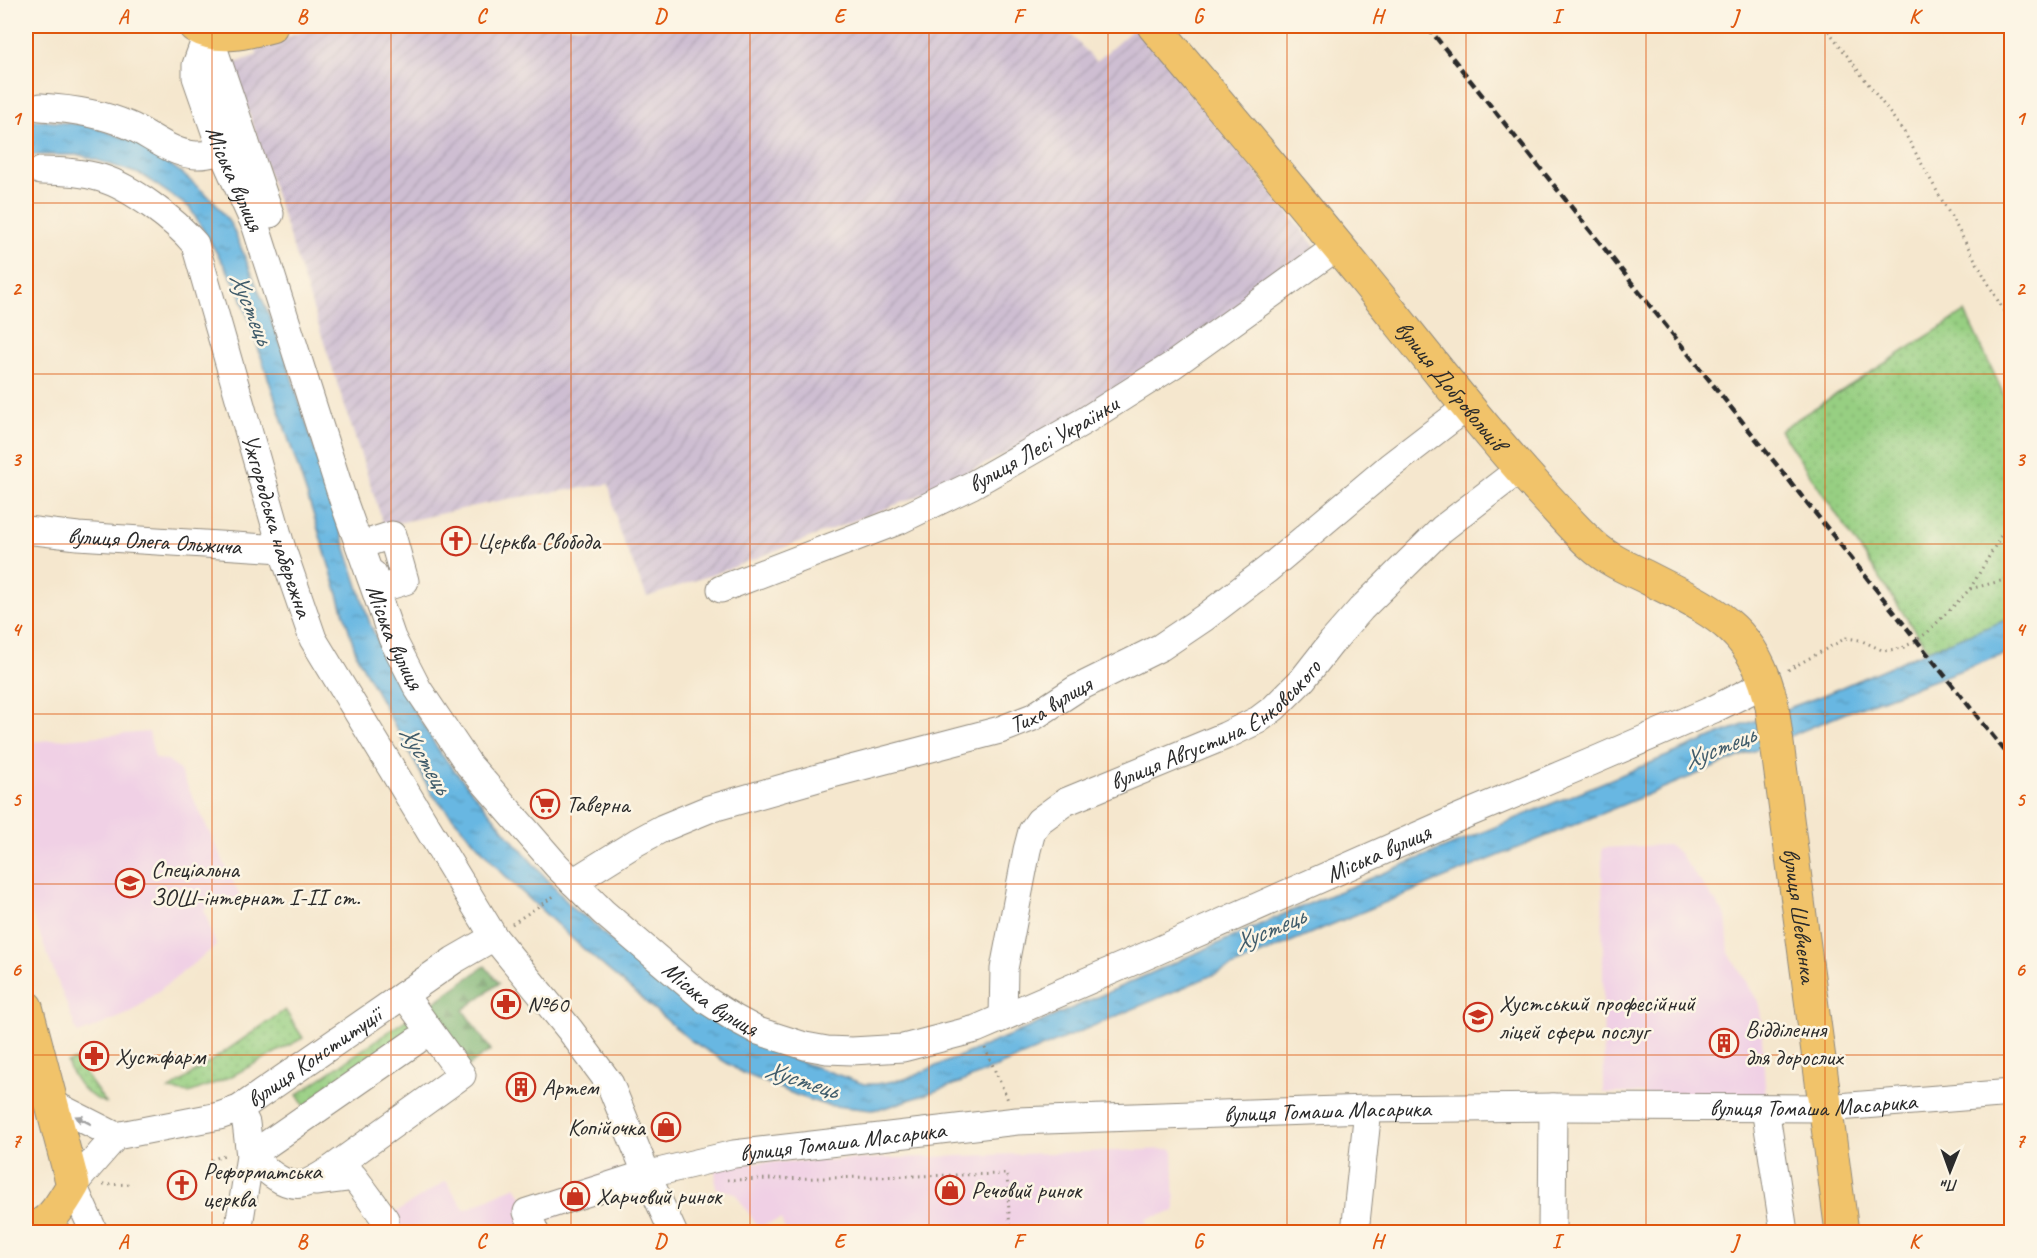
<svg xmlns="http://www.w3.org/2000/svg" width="2037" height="1258" viewBox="0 0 2037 1258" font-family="Caveat,sans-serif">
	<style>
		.built { fill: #f0d0e5 }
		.industrial { fill: url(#industrial-furrows) }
		.grass { fill: url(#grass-dots); stroke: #617d56; stroke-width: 1.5 }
		.forest { fill: url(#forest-firs); stroke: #526e4e; stroke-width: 1.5 }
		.water { fill: url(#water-ripples); stroke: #4a7186; stroke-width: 1.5 }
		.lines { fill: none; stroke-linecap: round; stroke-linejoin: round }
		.minor-casing { stroke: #90897c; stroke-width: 29 }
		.major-casing { stroke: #90897c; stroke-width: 35 }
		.path { stroke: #90897c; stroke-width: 3; stroke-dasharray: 1.5 4.5; stroke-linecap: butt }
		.minor { stroke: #fff; stroke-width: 27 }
		.major { stroke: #f1c36a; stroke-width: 33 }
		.rail { stroke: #2b2b2b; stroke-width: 4.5; stroke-dasharray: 9 4.5; stroke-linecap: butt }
		.oneway { fill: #a0a0a0 }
		.grid { fill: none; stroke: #df570e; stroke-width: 1.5; stroke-opacity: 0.55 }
		.labels { text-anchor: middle; stroke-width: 5; stroke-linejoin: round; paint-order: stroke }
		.street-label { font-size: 24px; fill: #2b2b2b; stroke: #fcf5e5 }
		.poi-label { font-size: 24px; fill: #2b2b2b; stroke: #fcf5e5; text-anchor: start }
		.water-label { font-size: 26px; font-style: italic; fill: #405c6b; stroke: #fcf5e5 }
		.neatline { fill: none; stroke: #df570e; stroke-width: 2 }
		.grid-label { font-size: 20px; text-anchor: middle; font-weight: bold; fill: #df570e }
	</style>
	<defs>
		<pattern id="industrial-furrows" width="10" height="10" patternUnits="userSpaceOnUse" patternTransform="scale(1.5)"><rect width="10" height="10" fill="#cebed2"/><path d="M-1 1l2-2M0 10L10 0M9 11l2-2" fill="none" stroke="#b1a3b4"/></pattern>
		<pattern id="grass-dots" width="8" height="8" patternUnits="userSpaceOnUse" patternTransform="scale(1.5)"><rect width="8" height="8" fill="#97cf82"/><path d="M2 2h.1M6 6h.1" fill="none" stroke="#82b270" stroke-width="1.8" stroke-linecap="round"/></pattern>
		<pattern id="forest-firs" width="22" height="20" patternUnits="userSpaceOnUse" patternTransform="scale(1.5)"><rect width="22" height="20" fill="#79b270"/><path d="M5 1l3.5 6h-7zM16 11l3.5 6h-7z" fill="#63915c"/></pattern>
		<pattern id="water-ripples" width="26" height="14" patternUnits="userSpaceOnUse" patternTransform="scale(1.5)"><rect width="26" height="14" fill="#68b7e2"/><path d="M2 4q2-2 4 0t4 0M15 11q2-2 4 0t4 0" fill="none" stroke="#5695b7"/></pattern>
	</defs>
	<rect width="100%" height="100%" fill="#fcf5e5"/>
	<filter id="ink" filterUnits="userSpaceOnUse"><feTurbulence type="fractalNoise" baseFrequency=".0167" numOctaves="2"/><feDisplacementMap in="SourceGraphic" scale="12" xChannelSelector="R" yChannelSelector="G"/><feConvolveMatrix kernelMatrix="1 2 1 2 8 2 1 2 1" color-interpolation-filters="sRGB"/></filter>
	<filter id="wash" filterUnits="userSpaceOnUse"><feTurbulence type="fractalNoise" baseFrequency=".008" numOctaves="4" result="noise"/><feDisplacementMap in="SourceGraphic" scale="24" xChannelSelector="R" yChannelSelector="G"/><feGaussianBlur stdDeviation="1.35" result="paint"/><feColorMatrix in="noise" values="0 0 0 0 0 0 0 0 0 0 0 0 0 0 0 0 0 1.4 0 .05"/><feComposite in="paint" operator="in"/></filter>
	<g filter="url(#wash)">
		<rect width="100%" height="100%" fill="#f5e7ce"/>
		<!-- built -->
		<g class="built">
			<polygon points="149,732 155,759 168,760 180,771 240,896 204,909 216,946 130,1013 78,1034 26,899 26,742"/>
			<polygon points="1668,845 1678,852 1726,916 1729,953 1760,1005 1766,1102 1644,1097 1644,1093 1604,1093 1602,848"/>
			<polygon points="1173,1149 1175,1211 1146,1219 1149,1232 786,1232 781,1219 758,1227 735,1193 716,1188 715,1164"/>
			<polygon points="618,1168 624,1190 545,1221 549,1232 365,1232 446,1181 465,1210 516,1186 525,1203"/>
		</g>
		<!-- industrial -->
		<polygon class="industrial" points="321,26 1063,26 1096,62 1137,26 1140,26 1316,248 1165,361 1035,439 926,493 728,569 647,597 619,531 609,484 507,499 384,526 233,64 257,55 256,47"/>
		<!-- grass -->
		<g class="grass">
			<polygon points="1965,312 2011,410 2011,619 1928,650 1780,430"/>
			<polygon points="285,1010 303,1038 228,1078 189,1093 169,1090"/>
			<polygon points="407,1019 417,1034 307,1110 297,1095"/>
			<path d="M75,1060L106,1103C84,1095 76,1083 67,1063Z"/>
		</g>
		<!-- forest -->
		<polygon class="forest" points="485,966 499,983 463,1010 491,1050 464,1069 422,1011"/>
		<!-- water -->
		<polygon class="water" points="26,119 87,125 139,143 179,171 214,201 232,226 282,347 370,624 399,686 441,754 515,843 576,912 588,918 607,937 669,990 703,1014 787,1057 864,1084 877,1084 905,1079 1023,1030 1282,915 1730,730 1821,696 1928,650 2011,618 2011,652 1860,707 1316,931 959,1083 888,1107 872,1110 825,1105 796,1095 741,1072 690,1040 579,945 507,878 432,794 357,656 312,510 239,290 190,208 142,175 81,155 26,155"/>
	</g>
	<g filter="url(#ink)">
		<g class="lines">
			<!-- minor casing -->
			<g class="minor-casing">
				<g id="minor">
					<path id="s1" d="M208,32L196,65V77L221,149L256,227L343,500L383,612L392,638L418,689L469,765L557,866L603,912L706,1000L734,1018L758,1031L805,1046L827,1050L852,1051L903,1048L976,1029L1157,951L1460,817L1591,762L1714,709L1766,683"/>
					<polyline points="208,32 270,214"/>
					<path d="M41,107C71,109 101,113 128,125C150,134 171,154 196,155C212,156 229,147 245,141"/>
					<path id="s2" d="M41,171C61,171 81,172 101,178C131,187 175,220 195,244L282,549L313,639L494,937L570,1030L610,1084L647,1175L673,1232"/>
					<path id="s3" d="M26,530L78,536L282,549"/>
					<polyline points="361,545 392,535 405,581 376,590 373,574"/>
					<path id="s4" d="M721,589L898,521L972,485L1086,420L1173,365L1338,246"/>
					<path id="s5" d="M573,882L637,842L663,828L709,809L832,774L1000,730L1033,717L1076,689L1161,647L1204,618L1268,569L1389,467L1467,407"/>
					<path d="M404,995L462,1075L330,1170C323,1174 316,1179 309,1182C286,1192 266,1169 250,1156L416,1041"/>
					<path id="s6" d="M1003,1017L1004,969L1027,850L1032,831L1039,821L1065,802L1225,736L1258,720L1274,708L1303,679L1332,642L1361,609L1442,529L1520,469"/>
					<path id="s7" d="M51,1103L116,1136L219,1116L239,1109L454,960L494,937"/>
					<polyline points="1765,1108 1784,1232"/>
					<polyline points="315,1182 354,1177 385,1219"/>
					<polyline points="94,1232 73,1185 116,1136"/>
					<polyline points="238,1232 250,1156 246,1123 239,1109"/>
					<path id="s8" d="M535,1232L527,1212L633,1178L734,1154L1017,1121L1368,1109L1553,1107L1826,1108L2012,1093"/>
					<polyline points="1355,1232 1368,1109"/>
					<polyline points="1552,1232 1553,1107"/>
				</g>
			</g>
			<!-- major casing -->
			<g class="major-casing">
				<g id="major">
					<path d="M195,26C219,40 246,32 271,26"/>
					<path id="s9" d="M1154,26C1231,118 1309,210 1384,303C1436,368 1487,433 1543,494C1559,511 1574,529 1592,545C1607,559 1625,567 1644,576C1710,610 1755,625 1772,706L1842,1232"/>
					<path d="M26,1007L73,1185C59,1208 52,1223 26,1232"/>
				</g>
			</g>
			<!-- path -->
			<g class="path">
				<polyline points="1825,26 1904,132 2012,326"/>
				<polyline points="1970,589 2012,517"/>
				<polyline points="1788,670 1846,638 1860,640 1884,651 1902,648 1914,642 1928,632 1970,589 2012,578"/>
				<polyline points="512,924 554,896"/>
				<polyline points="985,1048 1008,1100"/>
				<polyline points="211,1160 227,1154"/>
				<polyline points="727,1180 1007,1174 1010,1232"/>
				<polyline points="103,1185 133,1184"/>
			</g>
			<!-- minor -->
			<use href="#minor" class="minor"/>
			<!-- major -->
			<use href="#major" class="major"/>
			<!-- rail -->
			<polyline class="rail" points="1427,26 2012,760"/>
		</g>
		<!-- one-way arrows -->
		<defs><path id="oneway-solid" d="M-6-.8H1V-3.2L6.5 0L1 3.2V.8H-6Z" transform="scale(1.5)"/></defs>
		<use class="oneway" href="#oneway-solid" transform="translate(83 1120) rotate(-153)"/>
	</g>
	<!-- grid -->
	<path class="grid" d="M212,26V1232M391,26V1232M571,26V1232M750,26V1232M929,26V1232M1108,26V1232M1287,26V1232M1466,26V1232M1646,26V1232M1825,26V1232M26,203H2012M26,374H2012M26,544H2012M26,714H2012M26,884H2012M26,1055H2012"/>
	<!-- icons -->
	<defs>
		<g id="church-ring" transform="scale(1.5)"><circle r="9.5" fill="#fcf5e5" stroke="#c8321e" stroke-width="1.5"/><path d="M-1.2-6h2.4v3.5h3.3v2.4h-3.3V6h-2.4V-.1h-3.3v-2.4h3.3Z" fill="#c8321e"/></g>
		<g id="supermarket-ring" transform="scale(1.5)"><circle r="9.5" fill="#fcf5e5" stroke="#c8321e" stroke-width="1.5"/><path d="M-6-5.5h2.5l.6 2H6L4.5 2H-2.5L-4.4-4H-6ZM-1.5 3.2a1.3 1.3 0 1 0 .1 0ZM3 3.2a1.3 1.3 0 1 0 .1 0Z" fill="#c8321e"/></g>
		<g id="school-ring" transform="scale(1.5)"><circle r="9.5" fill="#fcf5e5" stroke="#c8321e" stroke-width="1.5"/><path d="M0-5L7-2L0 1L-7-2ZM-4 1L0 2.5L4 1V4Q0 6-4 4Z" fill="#c8321e"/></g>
		<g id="pharmacy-ring" transform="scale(1.5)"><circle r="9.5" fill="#fcf5e5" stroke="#c8321e" stroke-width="1.5"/><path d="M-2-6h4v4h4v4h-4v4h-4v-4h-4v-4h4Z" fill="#c8321e"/></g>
		<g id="university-ring" transform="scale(1.5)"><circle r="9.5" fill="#fcf5e5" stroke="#c8321e" stroke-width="1.5"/><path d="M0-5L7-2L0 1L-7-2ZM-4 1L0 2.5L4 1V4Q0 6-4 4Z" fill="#c8321e"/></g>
		<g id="building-ring" transform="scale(1.5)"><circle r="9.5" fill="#fcf5e5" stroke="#c8321e" stroke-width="1.5"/><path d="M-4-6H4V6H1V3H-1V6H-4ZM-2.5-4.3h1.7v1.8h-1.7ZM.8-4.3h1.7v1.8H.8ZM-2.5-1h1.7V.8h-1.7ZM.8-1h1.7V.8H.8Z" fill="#c8321e"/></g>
		<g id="shop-ring" transform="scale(1.5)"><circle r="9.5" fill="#fcf5e5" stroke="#c8321e" stroke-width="1.5"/><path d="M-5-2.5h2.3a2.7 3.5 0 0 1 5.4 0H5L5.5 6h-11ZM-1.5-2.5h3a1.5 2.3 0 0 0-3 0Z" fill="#c8321e"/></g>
	</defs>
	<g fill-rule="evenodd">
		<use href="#church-ring" x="456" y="541"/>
		<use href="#supermarket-ring" x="545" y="804"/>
		<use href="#school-ring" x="130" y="883"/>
		<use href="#pharmacy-ring" x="506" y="1004"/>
		<use href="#university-ring" x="1478" y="1017"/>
		<use href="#building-ring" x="1724" y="1043"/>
		<use href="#pharmacy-ring" x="94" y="1056"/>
		<use href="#building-ring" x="521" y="1087"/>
		<use href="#shop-ring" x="666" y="1127"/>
		<use href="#church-ring" x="182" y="1185"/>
		<use href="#shop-ring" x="950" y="1190"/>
		<use href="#shop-ring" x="575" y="1196"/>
	</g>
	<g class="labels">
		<!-- street labels -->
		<g class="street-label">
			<text dy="8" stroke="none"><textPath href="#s1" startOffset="156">Міська вулиця</textPath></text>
			<text dy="8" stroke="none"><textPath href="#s9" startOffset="466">вулиця Добровольців</textPath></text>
			<text dy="8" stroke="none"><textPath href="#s4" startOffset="354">вулиця Лесі Українки</textPath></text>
			<text dy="8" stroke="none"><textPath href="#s2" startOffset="470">Ужгородська набережна</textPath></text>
			<text dy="8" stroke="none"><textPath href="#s3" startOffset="129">вулиця Олега Ольжича</textPath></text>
			<text dy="8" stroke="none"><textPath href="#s1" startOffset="642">Міська вулиця</textPath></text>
			<text dy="8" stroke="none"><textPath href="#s5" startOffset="513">Тиха вулиця</textPath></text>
			<text dy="8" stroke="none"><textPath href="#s6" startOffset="404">вулиця Августина Єнковського</textPath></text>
			<text dy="8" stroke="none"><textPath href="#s1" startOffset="1848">Міська вулиця</textPath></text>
			<text dy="8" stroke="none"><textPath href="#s9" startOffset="1143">вулиця Шевченка</textPath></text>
			<text dy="8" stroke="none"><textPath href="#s1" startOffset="1128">Міська вулиця</textPath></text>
			<text dy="8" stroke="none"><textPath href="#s7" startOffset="290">вулиця Конституції</textPath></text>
			<text dy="8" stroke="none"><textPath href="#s8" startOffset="1318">вулиця Томаша Масарика</textPath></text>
			<text dy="8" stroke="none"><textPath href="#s8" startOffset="832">вулиця Томаша Масарика</textPath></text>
			<text dy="8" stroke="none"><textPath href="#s8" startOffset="346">вулиця Томаша Масарика</textPath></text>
		</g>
		<!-- poi labels -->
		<g class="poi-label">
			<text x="477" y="549">Церква Свобода</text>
			<text x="566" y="812">Таверна</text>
			<text x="151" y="877">Спеціальна<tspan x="151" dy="28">ЗОШ-інтернат І-ІІ ст.</tspan></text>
			<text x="1499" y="1011">Хустський професійний<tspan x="1499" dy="28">ліцей сфери послуг</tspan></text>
			<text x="527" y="1012">№60</text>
			<text x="1745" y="1037">Відділення<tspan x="1745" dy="28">для дорослих</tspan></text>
			<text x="115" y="1064">Хустфарм</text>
			<text x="542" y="1095">Артем</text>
			<text x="645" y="1135" text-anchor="end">Копійочка</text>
			<text x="203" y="1179">Реформатська<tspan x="203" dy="28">церква</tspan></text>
			<text x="971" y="1198">Речовий ринок</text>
			<text x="596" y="1204">Харчовий ринок</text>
		</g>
		<!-- water labels -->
		<g class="water-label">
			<text transform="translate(252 308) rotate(68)" y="9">Хустець</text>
			<text transform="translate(1719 747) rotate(-22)" y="9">Хустець</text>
			<text transform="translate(426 759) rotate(59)" y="9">Хустець</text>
			<text transform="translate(1269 929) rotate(-23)" y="9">Хустець</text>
			<text transform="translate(802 1079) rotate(18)" y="9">Хустець</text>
		</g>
	</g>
	<!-- margin -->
	<rect width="2037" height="1258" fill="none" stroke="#fcf5e5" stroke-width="66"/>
	<!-- north arrow -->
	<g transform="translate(1950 1171) rotate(181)" stroke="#fcf5e5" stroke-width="4.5" paint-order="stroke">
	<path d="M0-4.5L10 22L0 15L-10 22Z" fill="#2b2b2b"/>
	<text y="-9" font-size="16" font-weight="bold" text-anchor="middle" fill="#2b2b2b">Пн</text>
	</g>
	<rect x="33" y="33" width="1971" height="1192" class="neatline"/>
	<g class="grid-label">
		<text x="123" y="23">A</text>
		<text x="302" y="23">B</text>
		<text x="481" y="23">C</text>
		<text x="660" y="23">D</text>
		<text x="839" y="23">E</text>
		<text x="1018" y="23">F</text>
		<text x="1198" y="23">G</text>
		<text x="1377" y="23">H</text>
		<text x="1556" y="23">I</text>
		<text x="1735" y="23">J</text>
		<text x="1914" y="23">K</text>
		<text x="16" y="125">1</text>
		<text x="2020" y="125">1</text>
		<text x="16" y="295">2</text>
		<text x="2020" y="295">2</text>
		<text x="16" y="466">3</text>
		<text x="2020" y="466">3</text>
		<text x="16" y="636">4</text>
		<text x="2020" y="636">4</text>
		<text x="16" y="806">5</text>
		<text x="2020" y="806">5</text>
		<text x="16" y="976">6</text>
		<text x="2020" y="976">6</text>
		<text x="16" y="1147">7</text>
		<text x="2020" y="1147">7</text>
		<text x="123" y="1248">A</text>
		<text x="302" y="1248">B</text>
		<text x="481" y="1248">C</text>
		<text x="660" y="1248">D</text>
		<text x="839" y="1248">E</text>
		<text x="1018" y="1248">F</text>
		<text x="1198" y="1248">G</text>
		<text x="1377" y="1248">H</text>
		<text x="1556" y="1248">I</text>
		<text x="1735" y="1248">J</text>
		<text x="1914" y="1248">K</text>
	</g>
</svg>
